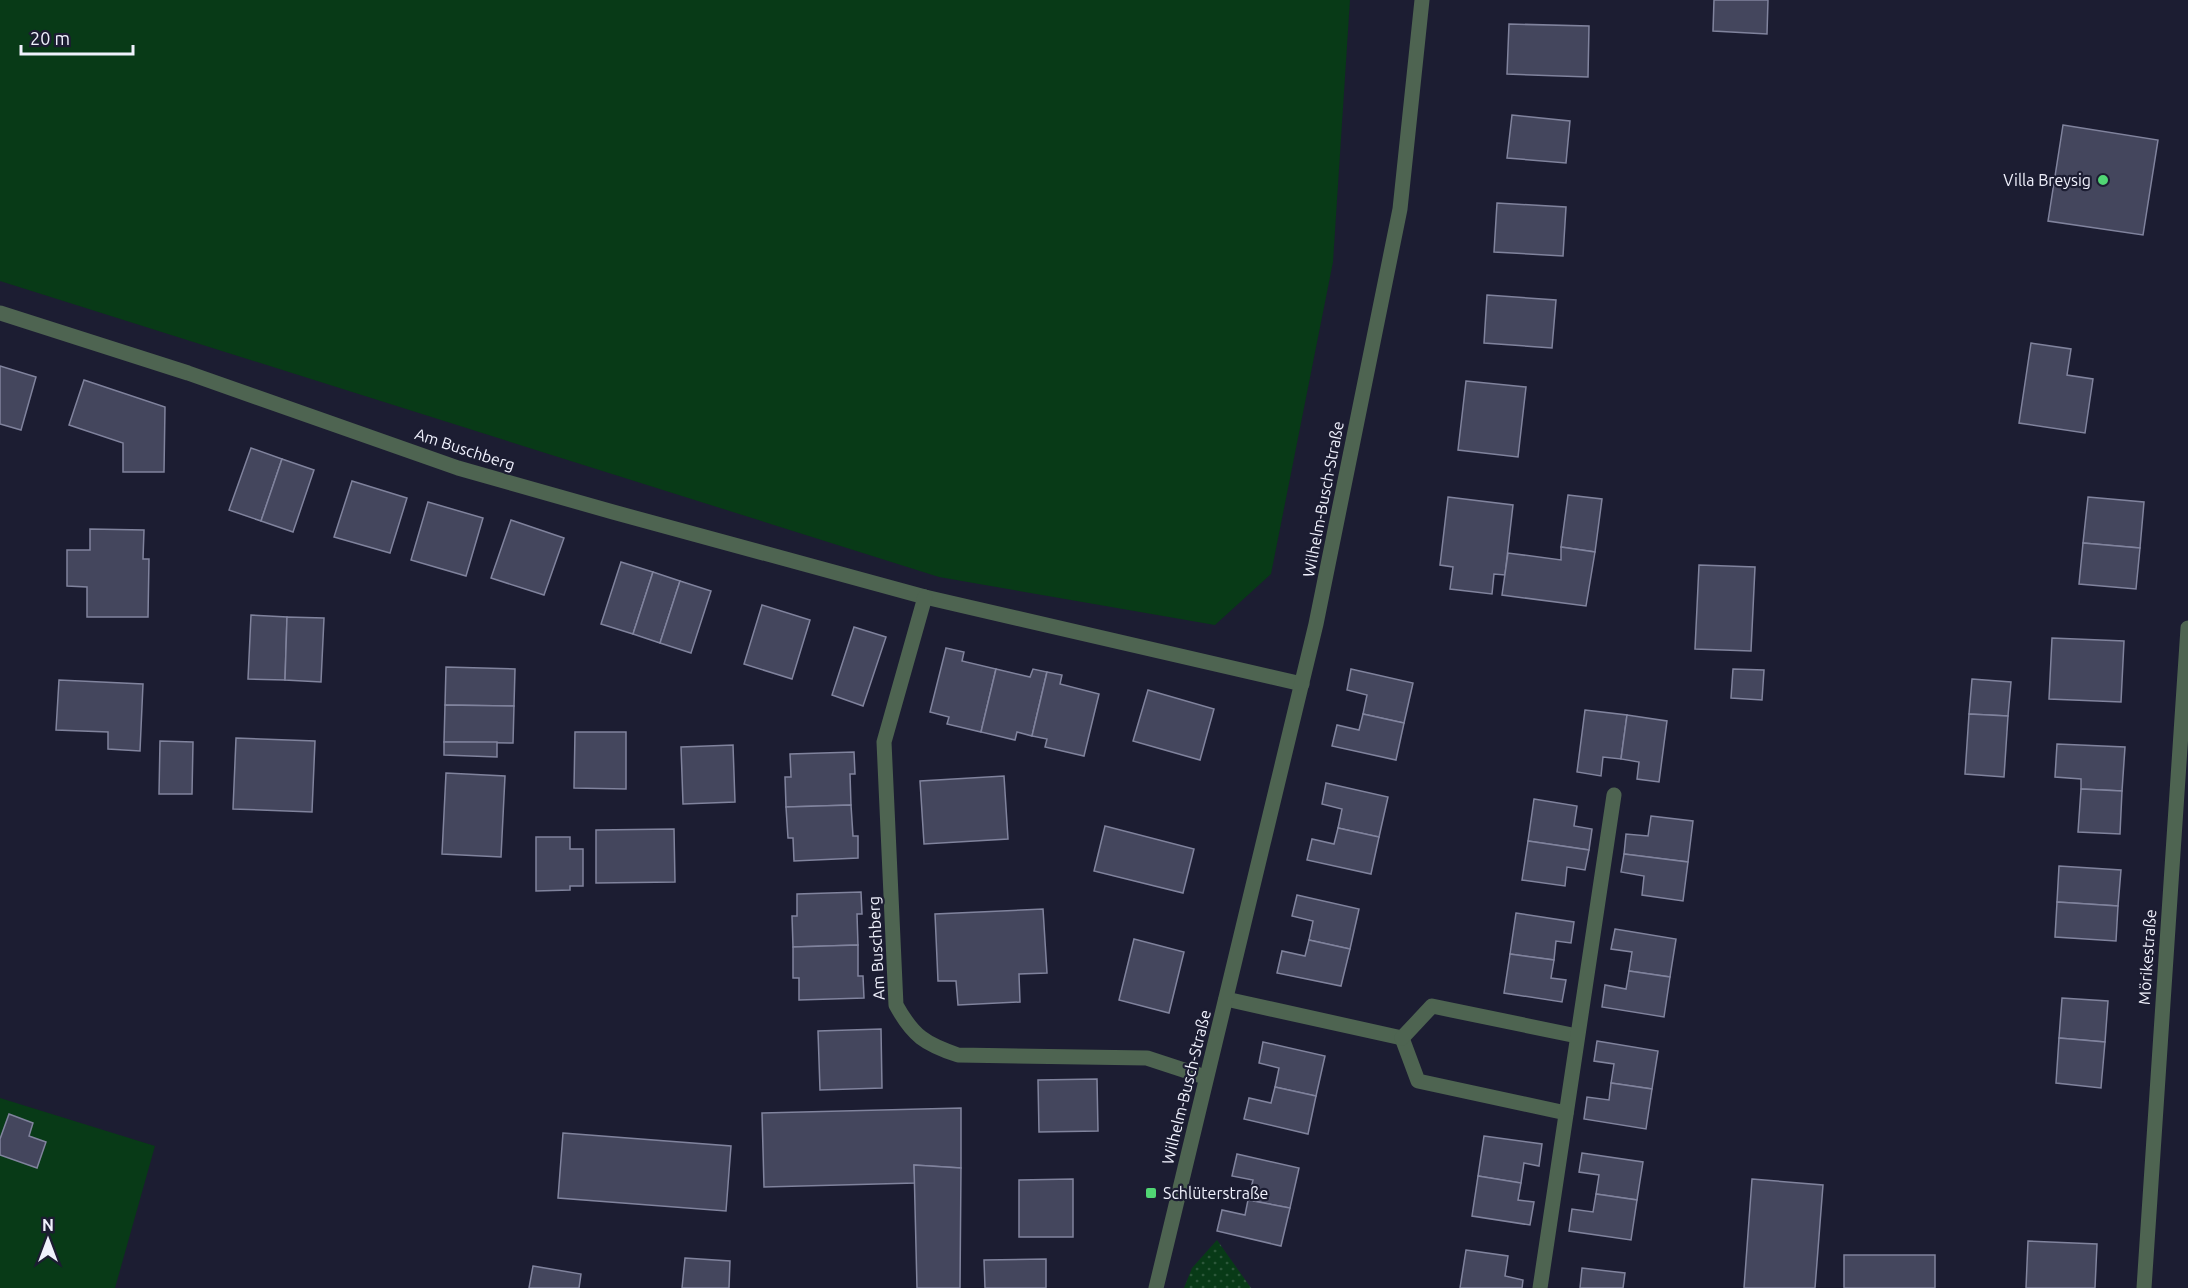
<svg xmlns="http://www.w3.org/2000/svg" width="2188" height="1288" viewBox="0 0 2188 1288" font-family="Ubuntu,sans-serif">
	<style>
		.green { fill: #083a17 }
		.park { fill: url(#park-dots) }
		.building { fill: #44465d; stroke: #80839d; stroke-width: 1.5 }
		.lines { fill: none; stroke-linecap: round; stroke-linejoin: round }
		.street { stroke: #4e6451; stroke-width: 15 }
		.poi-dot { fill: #51d674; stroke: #1c1d32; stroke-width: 2 }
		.labels { text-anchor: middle; stroke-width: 4.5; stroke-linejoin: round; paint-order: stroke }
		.poi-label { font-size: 16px; fill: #f0f1fd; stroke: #1c1d32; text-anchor: end }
		.street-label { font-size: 16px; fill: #f0f1fd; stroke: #1c1d32 }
	</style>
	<defs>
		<pattern id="park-dots" width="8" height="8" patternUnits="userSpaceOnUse" patternTransform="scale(1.5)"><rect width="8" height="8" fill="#083a17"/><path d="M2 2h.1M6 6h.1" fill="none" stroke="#2c573a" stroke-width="1.8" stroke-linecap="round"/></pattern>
	</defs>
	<rect width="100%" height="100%" fill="#1c1d32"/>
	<!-- green -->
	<g class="green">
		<polygon points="0,0 1350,0 1333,262 1271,574 1215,625 939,577 0,281"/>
		<polygon points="0,1098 155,1146 115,1288 0,1288"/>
	</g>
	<!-- park -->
	<polygon class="park" points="1217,1240 1251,1288 1184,1288 1192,1268"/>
	<!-- building -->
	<g class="building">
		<polygon points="1714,0 1768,0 1767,34 1713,31"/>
		<polygon points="1509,24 1589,26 1588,77 1507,74"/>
		<polygon points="1512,115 1570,121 1566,163 1507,158"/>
		<polygon points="2063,125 2158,140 2143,235 2048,221"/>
		<polygon points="1497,203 1566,207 1563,256 1494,252"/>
		<polygon points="1487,295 1556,300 1552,348 1484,343"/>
		<polygon points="2031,343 2071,349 2067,375 2093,379 2085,433 2019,423"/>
		<polygon points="0,366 36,377 21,430 0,424"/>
		<polygon points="84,380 165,407 164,472 123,472 123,443 69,425"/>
		<polygon points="1466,381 1526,387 1518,457 1458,450"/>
		<polygon points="251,448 282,459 261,521 229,510"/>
		<polygon points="282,459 314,470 293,532 261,521"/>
		<polygon points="352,481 407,498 390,553 334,537"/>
		<polygon points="1568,495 1602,499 1595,552 1561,547"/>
		<polygon points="1448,497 1513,505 1505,575 1494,574 1492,594 1450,589 1453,567 1440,565"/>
		<polygon points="2088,497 2144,502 2140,548 2083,543"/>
		<polygon points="428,502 483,518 466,576 411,560"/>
		<polygon points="511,520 564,538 544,595 491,578"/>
		<polygon points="90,529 144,530 143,559 149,559 148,617 87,617 87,587 67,586 67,550 90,550"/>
		<polygon points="2083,543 2140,548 2136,589 2079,584"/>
		<polygon points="1561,547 1595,552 1586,606 1502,595 1508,553 1561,560"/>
		<polygon points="621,562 653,572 633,634 601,624"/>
		<polygon points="1699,565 1755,567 1751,651 1695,649"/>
		<polygon points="653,572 680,581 660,643 633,634"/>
		<polygon points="680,581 711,591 691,653 660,643"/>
		<polygon points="762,605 810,620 792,679 744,664"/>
		<polygon points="251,615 287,617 285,680 248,679"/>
		<polygon points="287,617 324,618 321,682 285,680"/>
		<polygon points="854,627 886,637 863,706 832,695"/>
		<polygon points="2052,638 2124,641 2121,702 2049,699"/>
		<polygon points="946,648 964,652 962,661 996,669 981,732 947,724 949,717 930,712"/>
		<polygon points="446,667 515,669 514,706 445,705"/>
		<polygon points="996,669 1030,677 1033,669 1047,672 1032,736 1017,732 1015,740 981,732"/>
		<polygon points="1351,669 1413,683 1404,723 1363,714 1367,695 1347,690"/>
		<polygon points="1733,669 1764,670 1762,700 1731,698"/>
		<polygon points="1047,672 1062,675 1060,684 1099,694 1084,756 1045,747 1047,739 1032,736"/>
		<polygon points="1972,679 2011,682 2008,716 1969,714"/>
		<polygon points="59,680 143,684 140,751 108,749 108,732 56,730"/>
		<polygon points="1148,690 1214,709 1200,760 1133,741"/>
		<polygon points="445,705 514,706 513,743 444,742"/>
		<polygon points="1585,710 1627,715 1621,759 1603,757 1601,776 1577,772"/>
		<polygon points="1363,714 1404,723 1396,760 1332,746 1337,725 1359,730"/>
		<polygon points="1969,714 2008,716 2004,777 1965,774"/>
		<polygon points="1627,715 1667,721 1659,782 1637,779 1639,762 1621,759"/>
		<polygon points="575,732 626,732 626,789 574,788"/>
		<polygon points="236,738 315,741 312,812 233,809"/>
		<polygon points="160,741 193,742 192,794 159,794"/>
		<polygon points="444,742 497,742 497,757 444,755"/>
		<polygon points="2057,744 2125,747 2122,791 2081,789 2081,779 2055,777"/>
		<polygon points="733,745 735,802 683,804 681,747"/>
		<polygon points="854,752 855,774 850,774 851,805 786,807 785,777 791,777 790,754"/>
		<polygon points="446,773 505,776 501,857 442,854"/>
		<polygon points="1004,776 1008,839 924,844 920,781"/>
		<polygon points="1326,783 1388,797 1379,837 1338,828 1342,809 1322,804"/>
		<polygon points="2081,789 2122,791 2120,834 2078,832"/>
		<polygon points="1534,799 1577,806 1574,826 1592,829 1589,850 1528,841"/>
		<polygon points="851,805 853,836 858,836 858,858 794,861 793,838 788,838 786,807"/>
		<polygon points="1651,816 1693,821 1688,862 1624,854 1626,834 1648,836"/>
		<polygon points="1105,826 1194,849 1183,893 1094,871"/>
		<polygon points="1338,828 1379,837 1371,874 1307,860 1312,839 1334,844"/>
		<polygon points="674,829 675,882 596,883 596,830"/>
		<polygon points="536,837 570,837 570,849 583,849 583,886 570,886 570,890 536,891"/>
		<polygon points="1528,841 1589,850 1585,870 1567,867 1565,886 1522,880"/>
		<polygon points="1624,854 1688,862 1683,901 1642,895 1644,876 1621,872"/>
		<polygon points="2059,866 2121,870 2118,906 2057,902"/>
		<polygon points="861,892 862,914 857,914 858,945 793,947 792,916 797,916 797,894"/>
		<polygon points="1297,895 1359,909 1350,949 1309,940 1313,921 1292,916"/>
		<polygon points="2057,902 2118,906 2116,941 2055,937"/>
		<polygon points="1043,909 1047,973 1019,974 1020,1002 958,1005 956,981 938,981 935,914"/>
		<polygon points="1516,913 1574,922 1571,943 1556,941 1554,960 1510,954"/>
		<polygon points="1615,929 1676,939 1670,977 1629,971 1632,952 1611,949"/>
		<polygon points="1134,939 1184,952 1169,1013 1119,1000"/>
		<polygon points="1309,940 1350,949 1341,986 1277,973 1282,951 1305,956"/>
		<polygon points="858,945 858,976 863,976 864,998 799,1000 799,978 793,978 793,947"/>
		<polygon points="1510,954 1554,960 1551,978 1566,980 1562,1002 1504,993"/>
		<polygon points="1629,971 1670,977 1664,1017 1602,1007 1605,985 1626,989"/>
		<polygon points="2062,998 2108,1001 2105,1042 2059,1038"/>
		<polygon points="881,1029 882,1088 820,1090 818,1031"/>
		<polygon points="2059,1038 2105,1042 2101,1088 2056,1083"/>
		<polygon points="1597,1041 1658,1051 1652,1089 1611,1083 1614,1064 1594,1061"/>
		<polygon points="1263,1042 1325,1056 1316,1096 1275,1087 1279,1068 1259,1063"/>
		<polygon points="1097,1079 1098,1131 1039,1132 1038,1080"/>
		<polygon points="1611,1083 1652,1089 1646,1129 1584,1119 1587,1097 1609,1100"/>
		<polygon points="1275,1087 1316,1096 1308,1134 1244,1119 1249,1098 1271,1103"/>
		<polygon points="961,1108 961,1168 914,1165 915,1183 764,1187 762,1113"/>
		<polygon points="9,1114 33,1123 29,1136 46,1142 37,1168 0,1155 0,1139"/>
		<polygon points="563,1133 731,1146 726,1211 558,1198"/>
		<polygon points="1484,1136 1542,1144 1539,1166 1524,1163 1521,1183 1478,1176"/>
		<polygon points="1582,1153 1643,1162 1637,1200 1596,1194 1599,1175 1579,1172"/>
		<polygon points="1237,1154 1299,1168 1290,1208 1248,1200 1253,1180 1232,1176"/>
		<polygon points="914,1165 961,1168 960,1288 917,1288"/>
		<polygon points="1478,1176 1521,1183 1518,1200 1534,1202 1530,1225 1472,1216"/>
		<polygon points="1073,1179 1073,1237 1019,1237 1019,1180"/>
		<polygon points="1752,1179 1823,1185 1815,1288 1744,1288"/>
		<polygon points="1596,1194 1637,1200 1631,1240 1569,1231 1572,1209 1593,1212"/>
		<polygon points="1248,1200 1290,1208 1281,1246 1217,1231 1222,1210 1245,1215"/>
		<polygon points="2028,1241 2097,1244 2095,1288 2026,1288"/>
		<polygon points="1466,1250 1508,1256 1505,1276 1523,1280 1522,1288 1460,1288"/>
		<rect x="1844" y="1255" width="91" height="33"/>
		<polygon points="685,1258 730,1261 729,1288 682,1288"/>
		<polygon points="1046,1259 1046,1288 985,1288 984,1260"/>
		<polygon points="533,1266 581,1274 579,1288 529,1288"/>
		<polygon points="1582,1268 1625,1273 1623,1288 1580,1288"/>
	</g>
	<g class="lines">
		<!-- street -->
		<g class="street">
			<polyline points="0,313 188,373 458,468 613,512 925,597 1302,684"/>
			<path d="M925,597L884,742L896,1005C913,1036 925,1044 958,1055L1147,1058L1205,1077"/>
			<polyline points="1226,999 1402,1038"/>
			<polyline points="1402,1038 1418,1081 1566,1113"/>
			<polyline points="1402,1038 1432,1006 1577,1036"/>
			<polyline points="1156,1288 1316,624 1400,209 1422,0"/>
			<polyline points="1540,1288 1614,795"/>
			<polyline points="2144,1288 2188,628"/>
		</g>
	</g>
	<!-- markers -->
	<g class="poi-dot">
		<circle cx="2103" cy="180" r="6"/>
		<rect x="1145" y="1187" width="12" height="12" rx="3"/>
	</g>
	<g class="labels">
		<!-- poi labels -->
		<g class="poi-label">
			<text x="2091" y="186">Villa Breysig</text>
			<text x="1163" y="1199" text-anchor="start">Schlüterstraße</text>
		</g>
		<!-- street labels -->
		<g class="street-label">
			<text transform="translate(465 449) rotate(18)" y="6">Am Buschberg</text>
			<text transform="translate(1323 499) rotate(-79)" y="6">Wilhelm-Busch-Straße</text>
			<text transform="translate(876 948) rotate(-93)" y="6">Am Buschberg</text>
			<text transform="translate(2147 957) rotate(-86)" y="6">Mörikestraße</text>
			<text transform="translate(1186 1087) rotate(-76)" y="6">Wilhelm-Busch-Straße</text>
		</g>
	</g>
	<!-- north arrow -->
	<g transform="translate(48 1240)" stroke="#1c1d32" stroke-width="4.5" paint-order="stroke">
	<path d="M0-4.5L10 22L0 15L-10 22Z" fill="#f0f1fd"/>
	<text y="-9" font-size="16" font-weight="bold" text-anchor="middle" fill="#f0f1fd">N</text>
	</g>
	<!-- scale -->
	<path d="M21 45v9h112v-9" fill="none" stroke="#f0f1fd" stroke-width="3"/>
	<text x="30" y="45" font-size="18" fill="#f0f1fd" stroke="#1c1d32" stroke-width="4.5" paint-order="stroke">20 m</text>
</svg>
